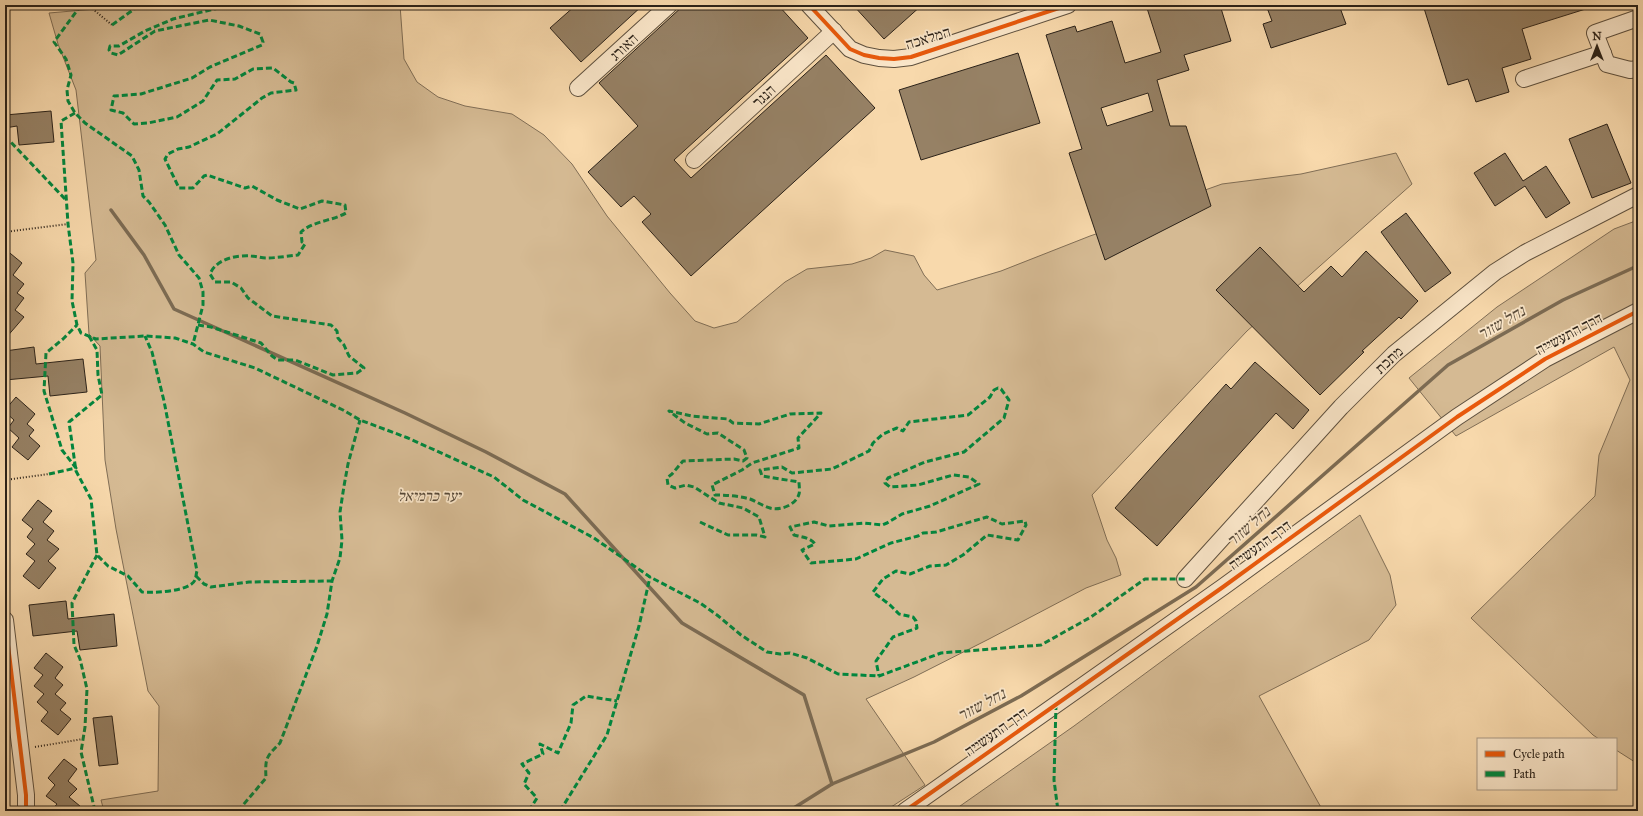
<svg xmlns="http://www.w3.org/2000/svg" width="1643" height="816" viewBox="0 0 1643 816" font-family="'IM FELL Great Primer','Frank Ruhl Libre',serif">
	<style>
		.green { fill: #d5ba93; stroke: #806e56 }
		.lines { fill: none; stroke-linecap: round; stroke-linejoin: round }
		.stream { stroke: #7c6b53; stroke-width: 3.5 }
		.building { fill: #968165; stroke: #2b2219; fill-rule: evenodd }
		.minor-casing { stroke: #5e503e; stroke-width: 18 }
		.path { stroke: #2b2219; stroke-width: 2; stroke-dasharray: 1 2; stroke-linecap: butt }
		.minor { stroke: #fae6c9; stroke-width: 16 }
		.quiet { stroke: #00873e; stroke-width: 3; stroke-dasharray: 6 3; stroke-linecap: butt }
		.cycleway-casing { stroke: #fae6c9; stroke-width: 6 }
		.cycleway { stroke: #e8590c; stroke-width: 4 }
		.labels { text-anchor: middle; stroke-width: 3.5; stroke-linejoin: round; paint-order: stroke }
		.street-label { font-size: 15px; fill: #2b2219; stroke: #fae6c9 }
		.park-label { font-size: 15px; font-style: italic; fill: #564838; stroke: #fae6c9 }
		.water-label { font-size: 16px; font-style: italic; fill: #5a4c3b; stroke: #fae6c9 }
	</style>
	<rect width="100%" height="100%" fill="#f8d9ac"/>
	<filter id="stains"><feTurbulence type="fractalNoise" baseFrequency=".005" numOctaves="4"/><feColorMatrix values="0 0 0 0 .2 0 0 0 0 .09 0 0 0 0 .02 0 0 0 .5 -.17"/></filter>
	<radialGradient id="worn" r=".72"><stop offset=".6" stop-color="#630" stop-opacity="0"/><stop offset="1" stop-color="#630" stop-opacity=".3"/></radialGradient>
	<!-- green -->
	<g class="green">
		<polygon points="115,5 400,5 404,59 417,82 438,97 465,106 512,114 544,135 572,164 607,216 670,293 695,321 714,328 737,322 785,282 807,269 852,264 871,258 885,250 914,256 924,275 937,290 1001,271 1090,236 1125,224 1191,195 1222,184 1301,174 1396,153 1412,184 1247,331 1092,495 1107,540 1116,558 1121,575 1086,588 989,639 914,677 866,699 925,785 885,811 104,811 101,800 158,791 159,706 148,691 116,529 105,460 100,346 89,334 85,273 96,260 76,90 58,44 49,13 107,8"/>
		<polygon points="1638,220 1638,764 1616,750 1616,739 1599,739 1593,735 1471,618 1595,496 1599,455 1630,380 1614,347 1456,436 1409,378 1497,307 1614,229"/>
		<polygon points="1360,515 1390,575 1396,605 1369,640 1259,696 1323,811 953,811 1074,726"/>
	</g>
	<g class="lines">
		<!-- stream -->
		<g class="stream">
			<polyline points="111,210 144,255 174,309 405,413 486,452 565,494 682,623 804,695 832,784"/>
			<polyline points="789,811 832,784 934,742 1021,696 1196,587 1448,365 1563,300 1635,267 1638,263"/>
		</g>
	</g>
	<!-- building -->
	<g class="building">
		<polygon points="576,5 643,5 581,62 550,28"/>
		<polygon points="684,5 778,5 808,38 674,160 691,178 826,55 875,108 691,276 642,222 651,214 634,196 621,207 588,172 638,126 599,83"/>
		<polygon points="853,5 922,5 884,39"/>
		<path d="M1146,5H1220L1231,41L1184,55L1189,70L1157,80L1170,126H1186L1211,206L1105,260L1069,153L1082,149L1046,35L1075,26L1077,32L1112,21L1125,63L1161,52ZM1148,93L1153,111L1107,126L1101,108Z"/>
		<polygon points="1266,5 1309,5 1309,8 1319,5 1339,5 1346,24 1271,48 1263,24 1272,21"/>
		<polygon points="1423,5 1592,5 1592,7 1522,29 1531,59 1502,68 1509,92 1476,102 1468,79 1448,85"/>
		<polygon points="1018,53 1040,123 921,160 899,90"/>
		<polygon points="51,111 54,142 19,145 17,126 5,128 5,115"/>
		<polygon points="1607,124 1631,183 1592,198 1569,139"/>
		<polygon points="1505,153 1523,181 1546,166 1570,203 1546,218 1525,186 1495,206 1474,173"/>
		<polygon points="1406,213 1451,273 1425,292 1381,232"/>
		<polygon points="1260,247 1304,292 1331,266 1342,277 1366,251 1418,301 1401,319 1399,317 1362,351 1364,352 1320,395 1216,290"/>
		<polygon points="5,249 22,263 13,275 24,284 17,293 24,298 15,310 24,317 5,339"/>
		<polygon points="34,347 36,364 83,359 87,392 50,396 48,376 5,380 5,351"/>
		<polygon points="1255,362 1309,410 1293,429 1276,413 1157,546 1115,508 1226,384 1231,389"/>
		<polygon points="16,397 35,414 27,424 34,430 29,436 40,446 28,460 12,447 19,438 8,428 14,420 5,412 5,410"/>
		<polygon points="38,500 52,511 43,522 54,531 47,540 59,549 48,561 56,568 39,589 23,576 35,561 26,554 35,544 27,537 33,529 22,520"/>
		<polygon points="66,601 68,619 114,614 117,646 80,650 77,631 33,636 29,605"/>
		<polygon points="46,653 63,667 55,678 63,685 55,694 66,703 60,710 71,719 58,735 41,721 48,712 37,702 44,694 34,686 43,675 34,668"/>
		<polygon points="112,716 118,764 99,766 93,718"/>
		<polygon points="64,759 77,769 68,781 77,789 69,797 86,811 51,811 57,804 46,796 55,785 48,778"/>
	</g>
	<g class="lines">
		<!-- minor casing -->
		<g class="minor-casing">
			<g id="minor">
				<polyline points="809,5 850,49 864,55 879,58 894,59 911,57 1068,5"/>
				<polyline points="1638,18 1595,33 1607,64 1630,70 1638,69"/>
				<polyline points="1524,79 1603,53"/>
				<polyline points="578,88 669,5"/>
				<polyline points="694,160 834,31"/>
				<polyline points="1185,579 1341,407 1394,354 1495,272 1525,253 1638,195"/>
				<polyline points="5,620 26,795 26,811"/>
				<polyline points="905,811 1223,587 1457,417 1545,359 1638,311"/>
			</g>
		</g>
		<!-- path -->
		<g class="path">
			<polyline points="88,5 112,25"/>
			<polyline points="91,7 98,5"/>
			<polyline points="5,232 68,224"/>
			<polyline points="5,480 49,474"/>
			<polyline points="35,747 83,739"/>
		</g>
		<!-- minor -->
		<use href="#minor" class="minor"/>
		<!-- quiet -->
		<g class="quiet">
			<polyline points="81,5 54,42 66,59 71,75 67,90 68,101 75,113 85,123 132,156 139,170 143,196 149,202 165,225 179,255 199,278 203,292 203,305 193,344"/>
			<polyline points="112,25 137,7 142,5"/>
			<polyline points="75,113 61,121 68,224 73,263 72,301 77,325 81,333 96,339 145,336 175,338 193,344 204,352 255,368 343,410 360,420 408,438 494,477 523,500 594,538 650,577 700,603 717,615 741,635 767,652 780,654 790,653 807,658 838,674 879,676 941,653 1041,645 1091,617 1145,579 1185,579"/>
			<polyline points="5,136 66,200"/>
			<path d="M198,325L211,327L261,343L272,356L278,360H295L333,375L357,373L364,368L349,356L344,345L338,338L337,331L331,325L272,316L248,298L241,288L231,282H215L210,274C216,259 236,255 251,256C256,256 261,258 266,258C277,258 288,256 298,255L305,244L302,242L301,232C313,221 332,221 346,213L345,205L322,201L300,209L277,200L252,186L245,188L207,175L204,176L193,188H179L165,159L168,154L178,149L189,147L217,134L262,98L271,93L296,90L294,83L291,82L273,68L253,69L235,79L217,80L203,101L177,117L148,123L134,124L123,113L111,110L114,96L141,94L192,78L210,67L262,45L263,42L260,34L239,26L209,20L155,31L118,55L111,53L109,50L110,46H119L145,31L173,19L231,5"/>
			<path d="M89,336L97,350L98,375L102,395L69,422L76,471L91,499L97,555L108,566L128,576L142,592C154,593 189,592 195,580C196,578 196,574 197,571L164,401L152,352L145,336"/>
			<polyline points="49,474 76,468 62,450 44,391 46,353 63,339 77,325"/>
			<path d="M700,522L728,535H756L765,537L759,517L743,508L719,503L694,487L686,485L675,488L668,485L667,478L672,474L683,461L734,459L743,461L747,458L744,450L718,433L707,434L685,423L669,411L692,416L728,419L733,423L759,424L790,414L821,413L798,438L799,448L752,463L742,470L712,485L715,495C727,495 739,496 750,499C757,502 763,506 770,508C780,511 796,505 799,494C800,491 799,485 799,482L762,476L760,470L782,467L792,473L832,469L869,451L873,443L883,434L897,428L903,431L909,422L968,415L990,397L994,390L998,388L1001,389L1009,400L1004,418L964,452L925,462L888,478L885,483L890,487L918,485L953,475L969,477L979,484L930,506L902,514L887,523L882,525L864,523L829,526L814,522L790,527L794,535C802,537 811,538 815,544L802,550L811,563L856,559L891,543L918,536L923,533L936,532L987,517L1002,524L1025,521L1026,525L1018,540L987,535L963,555L946,565L930,566L910,574L896,571L883,579L873,592L890,605L899,614L913,617L916,621L917,628L893,637L876,661L879,676"/>
			<polyline points="196,576 204,584 211,587 249,582 332,581"/>
			<polyline points="1056,704 1054,780 1058,811"/>
			<polyline points="95,811 81,752 85,727 87,689 80,659 74,645 72,603 97,555"/>
			<path d="M238,811L266,778C265,758 266,757 280,743L317,646L327,614L332,581L340,558L342,540L340,512L344,486L348,464L360,420"/>
			<polyline points="529,811 537,798 524,784 529,773 522,764 543,754 540,744 558,753 571,723 573,705 586,696 617,701"/>
			<polyline points="560,811 607,735 639,626 650,577"/>
		</g>
		<!-- cycleway casing -->
		<g class="cycleway-casing">
			<g id="cycleway">
				<polyline points="809,5 850,49 864,55 879,58 894,59 911,57 1068,5"/>
				<polyline points="5,620 26,795 26,811"/>
				<polyline points="905,811 1223,587 1457,417 1545,359 1638,311"/>
			</g>
		</g>
		<!-- cycleway -->
		<use href="#cycleway" class="cycleway"/>
	</g>
	<g class="labels">
		<!-- street labels -->
		<g class="street-label">
			<text transform="translate(928 38) rotate(-17)" y="5">המלאכה</text>
			<text transform="translate(624 47) rotate(-43)" y="5">האורג</text>
			<text transform="translate(764 96) rotate(-43)" y="5">הנגר</text>
			<text transform="translate(1569 334) rotate(-28)" y="5">דרך התעשייה</text>
			<text transform="translate(1389 360) rotate(-43)" y="5">מתכת</text>
			<text transform="translate(1260 545) rotate(-36)" y="5">דרך התעשייה</text>
			<text transform="translate(996 732) rotate(-35)" y="5">דרך התעשייה</text>
		</g>
		<!-- park labels -->
		<g class="park-label">
			<text x="429" y="501">יער כרמיאל</text>
		</g>
		<!-- water labels -->
		<g class="water-label">
			<text transform="translate(1501 322) rotate(-30)" y="6">נחל שזור</text>
			<text transform="translate(1248 526) rotate(-41)" y="6">נחל שזור</text>
			<text transform="translate(981 704) rotate(-28)" y="6">נחל שזור</text>
		</g>
	</g>
	<!-- margin -->
	<rect width="1643" height="816" fill="none" stroke="#f8d9ac" stroke-width="20"/>
	<rect x="6" y="6" width="1631" height="804" fill="none" stroke="#2b2219" stroke-width="2"/>
	<rect x="10" y="10" width="1623" height="796" fill="none" stroke="#2b2219"/>
	<!-- legend -->
	<rect x="1477" y="738" width="140" height="52" fill="#fae6c9" stroke="#a79883"/>
	<rect x="1485" y="751" width="20" height="6" fill="#e8590c" stroke="#a79883"/>
	<text x="1513" y="758" font-size="12" fill="#2b2219">Cycle path</text>
	<rect x="1485" y="771" width="20" height="6" fill="#00873e" stroke="#a79883"/>
	<text x="1513" y="778" font-size="12" fill="#2b2219">Path</text>
	<!-- north arrow -->
	<g transform="translate(1597 46)" stroke="#fae6c9" stroke-width="3" paint-order="stroke">
	<path d="M0-3L7 15L0 10L-7 15Z" fill="#2b2219"/>
	<text y="-6" font-size="11" font-weight="bold" text-anchor="middle" fill="#2b2219">N</text>
	</g>
	<rect width="100%" height="100%" filter="url(#stains)"/>
	<rect width="100%" height="100%" fill="url(#worn)"/>
</svg>
